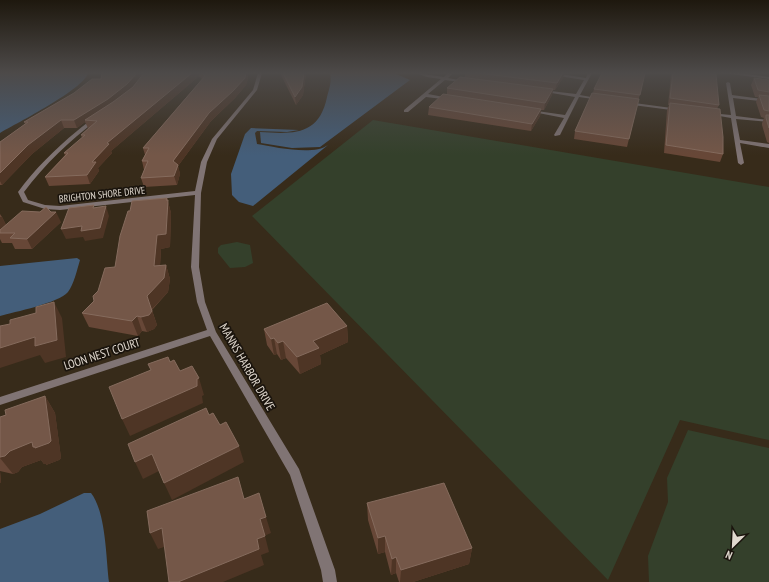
<svg xmlns="http://www.w3.org/2000/svg" width="769" height="582" viewBox="0 0 769 582" font-family="'PT Sans Narrow',sans-serif">
	<style>
		.green { fill: #34402b }
		.water { fill: #445e7a }
		.lines { fill: none; stroke-linecap: round; stroke-linejoin: round }
		.street { fill: #807474; fill-rule: evenodd }
		.wall { fill: #674737 }
		.shaded-wall { fill: #4e3525 }
		.building { fill: #745748; stroke: #856b5d }
		.labels { text-anchor: middle; stroke-width: 3.5; stroke-linejoin: round; paint-order: stroke }
		.far-street-label { font-size: 10px; fill: #e1d9cf; stroke: #1a140d }
		.street-label { font-size: 12px; fill: #e1d9cf; stroke: #1a140d }
	</style>
	<rect width="100%" height="100%" fill="#372b1a"/>
	<!-- green -->
	<g class="green">
		<polygon points="373,120 769,187 769,440 680,420 608,580 252,216"/>
		<polygon points="237,242 250,245 253,263 245,267 230,268 218,253 218,248 221,245"/>
		<polygon points="688,430 769,448 769,582 649,582 648,556 668,502 667,478"/>
	</g>
	<!-- water -->
	<g class="water">
		<path d="M0,73H88C84,89 17,123 0,133Z"/>
		<path d="M330,73H394L410,80L320,147L292,148L261,143L260,132C293,134 319,136 327,97C329,89 332,82 330,73Z"/>
		<path d="M251,128L299,130L287,132L257,131L255,133L257,144C275,147 313,156 328,145L253,206L239,202L232,195L231,174L245,134Z"/>
		<path d="M77,258L80,260C77,270 74,284 68,292C59,303 14,312 0,316V266Z"/>
		<path d="M84,493H91C106,512 106,558 109,582H0V529L40,514Z"/>
	</g>
	<g class="lines">
		<!-- street -->
		<g class="street">
			<path d="M258,73H262L257,90L217,139L207,162L201,193L199,267L205,302L216,332L299,469L335,570L337,582H323L321,570L290,475L210,336L0,405V397L207,330L197,302L191,267L195,195L60,210L45,209L23,202L18,192C35,169 55,149 77,131C83,126 89,121 95,118L97,119V120C69,141 45,164 24,192L28,200L45,205L60,206L195,191L201,162L212,139L253,90Z"/>
			<polygon points="416,73 444,77 448,73 453,73 448,78 469,82 467,83 445,80 428,94 449,98 451,99 451,100 426,97 408,112 404,112 404,110 441,79 427,77"/>
			<polygon points="540,73 553,73 586,78 588,73 592,73 580,95 602,99 600,100 579,97 560,135 555,136 554,135 564,118 528,111 530,110 565,115 575,97 540,91 542,90 576,94 584,80"/>
			<polygon points="723,73 738,73 769,77 769,79"/>
			<polygon points="728,82 730,83 732,95 769,100 769,102 733,98 736,116 769,120 769,122 736,119 740,140 769,144 769,148 740,143 744,163 741,165 738,163 731,118 708,114 710,113 731,115 726,83"/>
			<polygon points="627,102 679,109 681,110 679,111 625,104 625,102"/>
		</g>
	</g>
	<!-- wall -->
	<g class="wall">
		<polygon points="102,73 247,73 248,78 246,85 235,98 211,121 178,166 180,174 177,185 144,187 141,178 144,170 142,161 145,155 143,148 202,79 199,76 111,151 112,153 98,168 99,171 90,184 49,186 45,177 65,155 64,153 82,138 81,135 88,128 85,122 77,128 64,128 32,154 2,185 0,185 0,142 25,124 24,122 101,79"/>
		<polygon points="280,73 306,73 303,95 296,105"/>
		<polygon points="465,73 564,73 563,78 555,90 553,90 552,95 544,110 541,110 540,116 531,131 428,115 429,107 447,95 447,88 465,77"/>
		<polygon points="645,73 627,147 574,139 575,131 593,93 594,89"/>
		<polygon points="672,73 705,73 719,105 717,109 723,154 720,162 664,153 667,110 669,105 668,105 671,76"/>
		<polygon points="754,78 769,80 769,143 767,142 762,125 762,123 764,118 761,117 756,102 758,97 755,97 751,85"/>
		<polygon points="167,198 171,213 170,247 161,249 160,266 166,265 170,279 168,292 152,310 157,325 154,329 147,332 142,331 138,336 89,327 82,313 94,301 98,291 115,267 130,211"/>
		<polygon points="0,214 2,217 6,225 61,222 32,249 15,249 12,243 2,243 0,239 0,230 2,228 0,229"/>
		<polygon points="347,326 348,342 320,355 321,364 300,374 286,358 281,360 277,354 274,355 267,345 264,329"/>
		<polygon points="45,396 55,413 61,458 59,460 46,465 46,464 44,464 41,460 22,467 18,472 13,474 0,471 1,483 0,483 0,417 6,415"/>
		<polygon points="367,503 472,548 469,564 413,582 399,582 396,573 391,575 385,552 378,554 368,520"/>
	</g>
	<!-- shaded-wall -->
	<g class="shaded-wall">
		<polygon points="137,73 144,73 129,91 88,120 85,120 85,122 77,128 74,120"/>
		<polygon points="192,73 198,73 199,76 111,151 112,153 98,168 99,171 90,184 87,175 92,162 107,143"/>
		<polygon points="246,73 247,73 248,78 246,85 235,98 211,121 178,166 180,174 177,185 174,176 173,161 209,113"/>
		<polygon points="304,73 306,73 303,95 296,105 295,97"/>
		<polygon points="563,73 564,73 563,78 555,90 557,83"/>
		<polygon points="553,89 552,95 544,110 545,103"/>
		<polygon points="541,109 540,116 531,131 532,124"/>
		<polygon points="61,120 64,128 32,154 2,185 0,181 0,173 28,145"/>
		<polygon points="167,198 171,213 170,247 161,249 159,280 154,266 157,235"/>
		<polygon points="106,206 109,216 103,238 85,241 83,237 66,239 61,229"/>
		<polygon points="56,212 61,222 32,249 27,239"/>
		<polygon points="0,217 2,217 7,227 0,229"/>
		<polygon points="166,265 170,279 168,292 151,310 147,296"/>
		<polygon points="54,302 62,318 66,357 45,363 40,355 0,368 0,348"/>
		<polygon points="152,311 157,325 154,329 147,332 141,317"/>
		<polygon points="137,316 142,331 138,336 132,321"/>
		<polygon points="347,326 348,342 320,355 321,364 300,374 297,357 313,341"/>
		<polygon points="274,338 277,354 274,355 271,339"/>
		<polygon points="283,341 286,358 281,360 278,343"/>
		<polygon points="199,378 204,395 202,396 203,403 130,436 122,419"/>
		<polygon points="45,396 55,413 61,458 59,460 46,465 46,464 44,464 41,460 22,467 18,472 13,474 0,458 10,451 32,442"/>
		<polygon points="239,446 244,462 172,500 164,483"/>
		<polygon points="152,454 159,471 143,479 135,462"/>
		<polygon points="0,471 1,483 0,483"/>
		<polygon points="266,517 271,533 264,536 260,519"/>
		<polygon points="162,528 170,545 158,549 150,533"/>
		<polygon points="265,536 269,552 261,555 264,565 223,582 178,582 257,539"/>
		<polygon points="385,536 385,552 378,554 378,538"/>
		<polygon points="472,548 469,564 413,582 400,582 401,570"/>
		<polygon points="396,557 396,573 391,575 392,559"/>
	</g>
	<!-- building -->
	<g class="building">
		<polygon points="102,73 137,73 127,84 108,99 74,120 61,120 28,145 0,173 0,142 28,122 24,122 74,93 92,79 101,79"/>
		<polygon points="144,73 192,73 107,143 109,144 92,162 96,162 87,175 45,177 68,153 64,153 85,135 81,135 97,121 85,120 113,102 133,87"/>
		<polygon points="202,73 246,73 245,78 233,91 209,113 173,161 178,165 174,176 141,178 148,161 142,161 149,148 143,148 205,76"/>
		<polygon points="283,73 304,73 302,87 295,97"/>
		<polygon points="478,73 563,73 557,83"/>
		<polygon points="602,73 645,73 640,95 594,89"/>
		<polygon points="673,73 705,73 716,74 719,105 670,98"/>
		<polygon points="460,77 553,89 545,103 447,88"/>
		<polygon points="754,78 769,80 769,92 758,90"/>
		<polygon points="592,93 639,99 629,139 575,131"/>
		<polygon points="443,94 541,109 532,124 429,107"/>
		<polygon points="759,95 769,96 769,111 764,110"/>
		<polygon points="670,103 720,109 723,137 723,154 666,145"/>
		<polygon points="766,115 769,115 769,128 766,118"/>
		<polygon points="167,198 166,200 168,200 166,234 157,235 154,266 166,265 164,278 147,296 152,311 149,315 141,317 137,316 132,321 82,313 94,301 93,296 98,291 105,268 115,267 120,236 128,211 130,211 132,201"/>
		<polygon points="94,205 93,208 106,206 100,228 81,231 82,226 61,229 69,208"/>
		<polygon points="46,207 51,212 56,212 27,239 10,238 15,233 0,233 0,230 22,211 40,212"/>
		<polygon points="54,302 57,340 35,346 35,337 0,348 0,326 10,324 10,320 36,313 36,307"/>
		<polygon points="327,303 347,326 313,341 319,348 297,357 283,341 278,343 274,338 271,339 264,329"/>
		<polygon points="168,357 170,362 174,360 180,371 192,366 199,378 197,379 197,386 122,419 109,387 151,370 148,364"/>
		<polygon points="45,396 51,441 49,443 35,448 35,447 33,447 32,442 10,451 5,456 0,457 0,417 6,415 5,410"/>
		<polygon points="206,408 209,415 213,413 220,425 226,422 239,446 164,483 152,454 135,462 128,444"/>
		<polygon points="238,477 244,499 259,493 266,517 260,519 265,536 257,539 259,549 178,582 169,582 162,528 150,533 147,511"/>
		<polygon points="444,483 472,548 401,570 396,557 392,559 385,536 378,538 367,503"/>
	</g>
	<!-- sky -->
	<linearGradient id="sky" x2="0" y2="1"><stop stop-color="#1e180e"/><stop offset="0.47" stop-color="#4d4a49"/><stop offset="1" stop-color="#4d4a49" stop-opacity="0"/></linearGradient>
	<rect width="769" height="155" fill="url(#sky)"/>
	<g class="labels">
		<!-- far-street labels -->
		<g class="far-street-label">
			<text transform="translate(102 194) rotate(-6)" y="4">BRIGHTON SHORE DRIVE</text>
		</g>
		<!-- street labels -->
		<g class="street-label">
			<text transform="translate(102 354) rotate(-18)" y="4">LOON NEST COURT</text>
			<text transform="translate(247 367) rotate(60)" y="4">MANNS HARBOR DRIVE</text>
		</g>
	</g>
	<!-- north arrow -->
	<g transform="translate(733 546) rotate(204)" stroke="#1a140d" stroke-width="3" paint-order="stroke">
	<path d="M0-3L7 15L0 10L-7 15Z" fill="#e1d9cf"/>
	<text y="-6" font-size="11" font-weight="bold" text-anchor="middle" fill="#e1d9cf">N</text>
	</g>
</svg>
